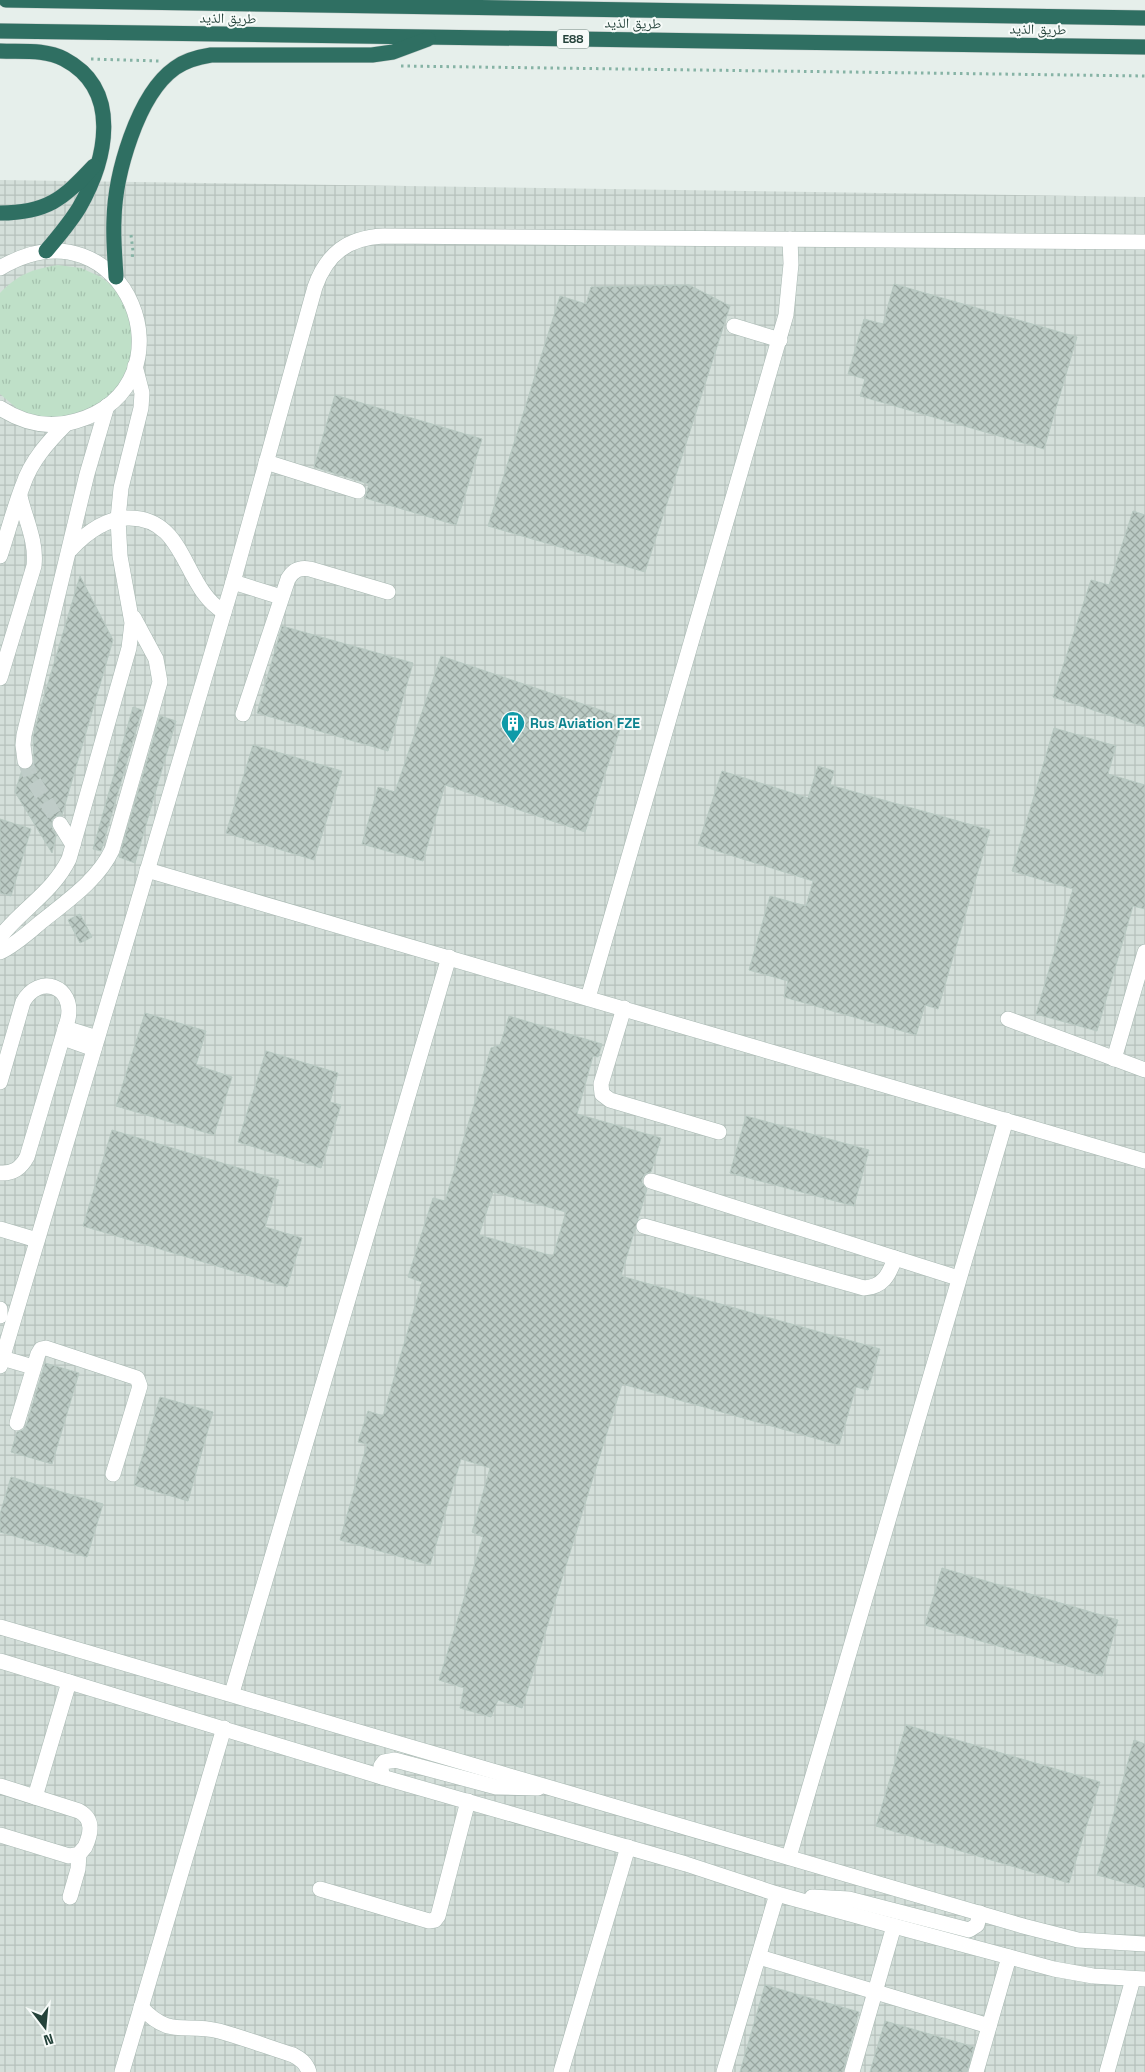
<svg xmlns="http://www.w3.org/2000/svg" width="1145" height="2072" viewBox="0 0 1145 2072" font-family="'Space Grotesk','Noto Naskh Arabic',sans-serif">
	<style>
		.industrial { fill: url(#industrial-grid) }
		.grass { fill: url(#grass-tufts) }
		.building { fill: url(#building-cross-hatch); stroke: #b8c9c2; fill-rule: evenodd }
		.lines { fill: none; stroke-linecap: round; stroke-linejoin: round }
		.minor-tunnel { stroke: #bfccc8; stroke-width: 15; stroke-dasharray: 15 8; stroke-linecap: butt }
		.minor-casing { stroke: #a8b8b2; stroke-width: 16 }
		.highway-casing { stroke: #c2cac8; stroke-width: 16 }
		.path { stroke: #86b3a5; stroke-width: 3; stroke-dasharray: 2.5 4; stroke-linecap: butt }
		.minor { stroke: #fff; stroke-width: 15 }
		.highway { stroke: #2f6f62; stroke-width: 15 }
		.labels { text-anchor: middle; stroke-width: 4; stroke-linejoin: round; paint-order: stroke }
		.shield { fill: #f7fbf9; stroke: #637a73; stroke-width: 1 }
		.shield-label { font-size: 12px; font-weight: bold; fill: #24423a }
		.street-label { font-size: 14px; fill: #24423a; stroke: #f7fbf9 }
		.culture-label { font-size: 14px; font-weight: bold; fill: #0d838f; stroke: #f7fbf9; text-anchor: start }
	</style>
	<defs>
		<pattern id="industrial-grid" width="8" height="8" patternUnits="userSpaceOnUse" patternTransform="scale(1.25)"><rect width="8" height="8" fill="#d4dfda"/><path d="M0 4h8M4 0v8" fill="none" stroke="#b6c1bc"/></pattern>
		<pattern id="grass-tufts" width="24" height="20" patternUnits="userSpaceOnUse" patternTransform="scale(1.25)"><rect width="24" height="20" fill="#bfe0c8"/><path d="M3 7l-1-3M5 7V3M7 7l1-3M15 17l-1-3M17 17v-4M19 17l1-3" fill="none" stroke="#a4c1ad"/></pattern>
		<pattern id="building-cross-hatch" width="8" height="8" patternUnits="userSpaceOnUse" patternTransform="scale(1.25)"><rect width="8" height="8" fill="#bbcac4"/><path d="M0 0l8 8M0 8l8-8" fill="none" stroke="#98a6a0"/></pattern>
	</defs>
	<rect width="100%" height="100%" fill="#e6efeb"/>
	<!-- industrial -->
	<polygon class="industrial" points="0,180 1145,197 1145,2072 0,2072"/>
	<!-- grass -->
	<path class="grass" d="M58,265L81,268L101,277L118,291L131,311L134,366L101,409L44,420L20,411L0,394V293C18,274 33,269 58,265Z"/>
	<!-- building -->
	<g class="building">
		<polygon points="894,284 1077,337 1044,449 860,396 865,379 848,374 864,319 883,324"/>
		<polygon points="689,285 730,306 645,572 488,526 560,296 586,304 591,287"/>
		<polygon points="335,395 482,439 456,525 365,498 369,484 314,467"/>
		<polygon points="1133,511 1145,515 1145,727 1053,697 1091,580 1109,585"/>
		<polygon points="80,576 113,640 62,815 56,816 52,820 52,828 56,836 52,853 15,792 22,770 30,769 34,764 33,737 40,710"/>
		<polygon points="282,626 413,663 388,751 257,713"/>
		<polygon points="441,656 624,718 585,832 445,785 423,861 362,844 378,787 395,792"/>
		<polygon points="133,707 142,710 101,851 93,849"/>
		<polygon points="160,716 176,721 135,863 119,857"/>
		<polygon points="1054,728 1116,746 1108,774 1145,785 1145,909 1133,906 1097,1031 1036,1014 1073,889 1012,871"/>
		<polygon points="253,745 342,771 314,860 226,833"/>
		<polygon points="818,766 834,771 830,785 990,830 938,1009 925,1005 916,1035 784,997 788,981 749,970 770,896 806,906 813,881 698,845 722,771 808,798"/>
		<polygon points="0,819 31,829 11,896 0,893"/>
		<polygon points="80,914 92,937 80,943 68,920"/>
		<polygon points="145,1013 206,1031 196,1065 232,1077 214,1135 116,1106"/>
		<path d="M509,1016L602,1044L598,1057L593,1056L577,1114L661,1138L651,1172L645,1174L642,1179V1183L647,1189L621,1276L880,1349L868,1390L856,1387L839,1445L622,1384L522,1708L498,1700L491,1717L460,1708L464,1688L439,1680L483,1537L472,1532L490,1468L461,1459L430,1565L340,1540L367,1444L358,1442L368,1411L383,1416L422,1282L408,1277L433,1198L445,1201L491,1048L500,1045ZM493,1192L566,1212L553,1256L479,1235Z"/>
		<polygon points="266,1051 338,1073 330,1102 341,1105 321,1168 238,1142"/>
		<polygon points="746,1116 869,1150 854,1206 730,1173"/>
		<polygon points="112,1130 279,1180 265,1227 302,1238 287,1287 83,1226"/>
		<polygon points="45,1363 79,1373 52,1464 11,1452 17,1432 23,1430 26,1426"/>
		<polygon points="160,1397 213,1412 188,1501 134,1485"/>
		<polygon points="11,1477 103,1504 87,1557 0,1532 0,1514"/>
		<polygon points="942,1568 1118,1620 1102,1676 925,1625"/>
		<polygon points="906,1725 1100,1782 1069,1883 876,1826"/>
		<polygon points="1134,1740 1145,1744 1145,1888 1097,1875"/>
		<polygon points="765,1985 859,2012 843,2072 740,2072"/>
		<polygon points="885,2021 974,2047 967,2072 870,2072"/>
	</g>
	<g class="lines">
		<!-- minor-tunnel -->
		<polyline class="minor-tunnel" points="25,761 31,777 60,824"/>
		<!-- minor casing -->
		<g class="minor-casing">
			<g id="minor">
				<path d="M0,268C126,194 199,386 76,421C49,429 23,423 0,408"/>
				<polyline points="734,326 780,340"/>
				<polyline points="266,462 358,491"/>
				<path d="M71,549C86,533 104,519 127,518C187,516 182,588 224,612"/>
				<path d="M0,556C8,532 14,508 23,485C31,461 48,442 66,424"/>
				<polyline points="233,582 281,597"/>
				<path d="M0,678L34,566C37,541 25,519 20,496"/>
				<path d="M243,714L288,579C293,570 300,567 310,569L388,592"/>
				<polyline points="25,761 23,745 24,735 87,474 107,406"/>
				<polyline points="60,824 73,845"/>
				<polyline points="147,870 1145,1161"/>
				<path d="M0,937C22,909 53,892 69,859L129,648L132,623L120,556L118,519L121,488L141,408L142,393L135,366"/>
				<path d="M0,952C15,945 28,933 41,922C67,901 98,880 112,850L160,682L156,659L134,618"/>
				<polyline points="588,998 786,315 791,264 790,239"/>
				<polyline points="624,1008 601,1084 602,1094 610,1100 719,1132"/>
				<polyline points="1008,1019 1145,1070"/>
				<polyline points="65,1028 97,1038"/>
				<polyline points="63,1038 94,1049"/>
				<polyline points="1114,1059 1145,952"/>
				<path d="M0,1082L23,1002C39,973 75,986 68,1019L27,1157C21,1168 13,1174 0,1173"/>
				<polyline points="651,1181 958,1278"/>
				<path d="M644,1226L864,1288C883,1287 889,1275 895,1258"/>
				<polyline points="0,1229 37,1240"/>
				<polyline points="0,1309 0,1316"/>
				<polyline points="2,1358 33,1367"/>
				<path d="M0,1366L233,582L315,287C327,253 348,238 383,236L1145,242"/>
				<polyline points="17,1423 38,1354 41,1349 46,1348 137,1378 140,1386 113,1474"/>
				<polyline points="0,1627 1023,1926 1078,1940 1145,1944"/>
				<polyline points="0,1661 382,1777 686,1864 777,1894 894,1926 1054,1969 1093,1976 1145,1979"/>
				<polyline points="232,1693 449,957"/>
				<polyline points="382,1777 381,1766 384,1762 395,1760 496,1787 538,1788"/>
				<path d="M0,1786L79,1811C94,1819 91,1834 85,1847L79,1854L69,1856L0,1835"/>
				<polyline points="35,1797 69,1682"/>
				<polyline points="789,1857 1006,1120"/>
				<polyline points="320,1889 429,1921 435,1920 438,1916 468,1801"/>
				<polyline points="70,1897 78,1869 79,1854"/>
				<polyline points="812,1897 849,1899 969,1930 977,1925 980,1913"/>
				<polyline points="759,1957 989,2026"/>
				<path d="M141,2007C170,2039 185,2022 219,2031C244,2038 268,2047 293,2055C301,2059 306,2063 309,2072"/>
				<polyline points="122,2072 224,1728"/>
				<polyline points="561,2072 628,1847"/>
				<polyline points="724,2072 777,1894"/>
				<polyline points="852,2072 894,1926"/>
				<polyline points="976,2072 1009,1957"/>
				<polyline points="1107,2072 1133,1979"/>
			</g>
		</g>
		<!-- highway casing -->
		<g class="highway-casing">
			<g id="highway">
				<polyline points="6,0 1145,18"/>
				<polyline points="0,31 1145,47"/>
				<path d="M0,51C21,52 45,49 64,59C123,90 106,161 79,208C69,224 58,237 46,251"/>
				<path d="M0,213C47,213 63,199 94,166"/>
				<path d="M116,277C115,258 113,239 114,220C115,175 137,95 175,68C186,60 198,57 211,55H372L393,52L428,39"/>
			</g>
		</g>
		<!-- path -->
		<g class="path">
			<polyline points="91,59 160,61"/>
			<polyline points="401,66 1145,76"/>
			<polyline points="131,235 133,251 132,259"/>
		</g>
		<!-- minor -->
		<use href="#minor" class="minor"/>
		<!-- highway -->
		<use href="#highway" class="highway"/>
	</g>
	<!-- icons -->
	<defs>
		<g id="building-pin" transform="scale(1.25)"><path d="M0 17L-7.5 6A9.5 9.5 0 1 1 7.5 6Z" fill="#0f9aa8" stroke="#f7fbf9"/><path d="M-4-6H4V6H1V3H-1V6H-4ZM-2.5-4.3h1.7v1.8h-1.7ZM.8-4.3h1.7v1.8H.8ZM-2.5-1h1.7V.8h-1.7ZM.8-1h1.7V.8H.8Z" fill="#fff"/></g>
	</defs>
	<g fill-rule="evenodd">
		<use href="#building-pin" x="513" y="723"/>
	</g>
	<g class="labels">
		<!-- shield labels -->
		<rect class="shield" x="557" y="29.5" width="32" height="19" rx="4"/>
		<g class="shield-label">
			<text x="573" y="43">E88</text>
		</g>
		<!-- street labels -->
		<g class="street-label">
			<text transform="translate(228 18) rotate(1)" y="5">طريق الذيد</text>
			<text transform="translate(633 23) rotate(1)" y="5">طريق الذيد</text>
			<text transform="translate(1038 29) rotate(1)" y="5">طريق الذيد</text>
		</g>
		<!-- culture labels -->
		<g class="culture-label">
			<text x="530" y="728">Rus Aviation FZE</text>
		</g>
	</g>
	<!-- north arrow -->
	<g transform="translate(45 2027) rotate(164)" stroke="#f7fbf9" stroke-width="4" paint-order="stroke">
	<path d="M0-4L9 19L0 12L-9 19Z" fill="#24423a"/>
	<text y="-8" font-size="14" font-weight="bold" text-anchor="middle" fill="#24423a">N</text>
	</g>
</svg>
